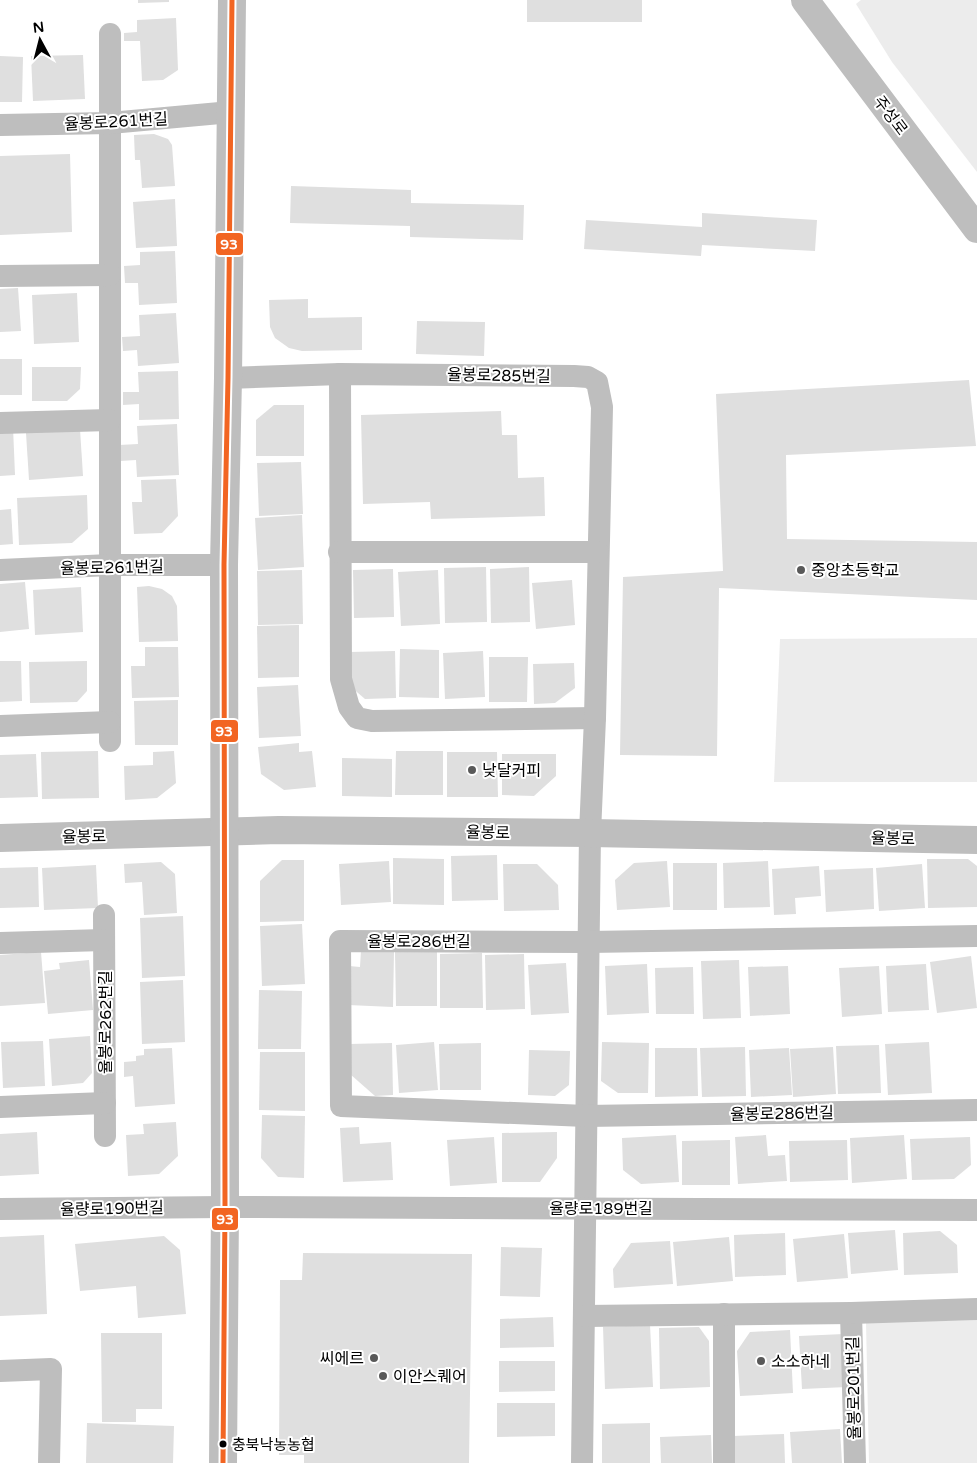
<svg xmlns="http://www.w3.org/2000/svg" width="977" height="1463" viewBox="0 0 977 1463" font-family="'Varela Round','Noto Sans KR',sans-serif">
	<style>
		.green { fill: #ececec }
		.building { fill: #dfdfdf }
		.lines { fill: none; stroke-linecap: round; stroke-linejoin: round }
		.minor { stroke: #bebebe; stroke-width: 22 }
		.tertiary { stroke: #bebebe; stroke-width: 28 }
		.bus-1-casing { stroke: #fff; stroke-width: 9 }
		.bus-1 { stroke: #f26522; stroke-width: 5 }
		.poi-dot { fill: #595959; stroke: #fff; stroke-width: 2 }
		.bus-dot { fill: #000; stroke: #fff; stroke-width: 2 }
		.labels { text-anchor: middle; stroke-width: 4; stroke-linejoin: round; paint-order: stroke }
		.bus-label { font-size: 15px; fill: #000; stroke: #fff; text-anchor: start }
		.street-label { font-size: 16px; fill: #000; stroke: #fff }
		.poi-label { font-size: 16px; fill: #000; stroke: #fff; text-anchor: start }
		.line-badge { stroke: #fff; stroke-width: 2 }
		.badge-label { font-size: 14px; text-anchor: middle; font-weight: bold; fill: #fff }
	</style>
	<rect width="100%" height="100%" fill="#fff"/>
	<!-- green -->
	<g class="green">
		<polygon points="861,0 977,0 977,172 892,62 856,4"/>
		<polygon points="977,638 977,782 774,782 780,639"/>
		<polygon points="977,1320 977,1463 869,1463 866,1322"/>
	</g>
	<!-- building -->
	<g class="building">
		<polygon points="138,0 169,0 169,2 138,3"/>
		<rect x="527" y="0" width="115" height="22"/>
		<polygon points="176,18 178,70 163,80 142,81 140,41 124,41 124,33 137,32 137,20"/>
		<polygon points="83,55 85,99 33,101 31,56"/>
		<polygon points="0,56 23,57 22,102 0,102"/>
		<polygon points="154,134 168,139 172,145 175,186 142,188 140,160 135,160 134,135"/>
		<polygon points="70,154 72,232 0,235 0,156"/>
		<polygon points="291,186 411,190 411,203 524,205 523,240 410,237 410,226 290,223"/>
		<polygon points="175,199 177,246 136,248 133,202"/>
		<polygon points="702,213 817,220 815,251 702,245 701,256 584,249 586,220 702,227"/>
		<polygon points="175,251 177,303 139,305 138,283 125,283 124,266 140,265 140,252"/>
		<polygon points="18,288 21,331 0,332 0,289"/>
		<polygon points="77,293 79,342 34,344 32,295"/>
		<polygon points="308,299 308,318 362,317 362,350 302,351 289,348 275,338 270,327 269,300"/>
		<polygon points="176,313 179,363 138,366 137,350 123,351 122,337 140,336 139,315"/>
		<polygon points="417,321 485,322 484,356 416,354"/>
		<rect x="0" y="359" width="22" height="36"/>
		<polygon points="32,367 81,367 80,389 67,401 32,401"/>
		<polygon points="178,371 179,419 139,420 139,404 123,405 123,392 139,392 138,372"/>
		<polygon points="969,380 976,446 786,455 787,539 977,542 977,600 719,588 717,756 620,755 623,577 723,571 716,394"/>
		<polygon points="274,405 304,405 304,456 256,456 256,420"/>
		<polygon points="501,411 502,435 517,435 518,478 544,477 545,516 431,519 430,502 363,504 361,415"/>
		<polygon points="177,424 179,475 137,477 136,460 120,461 119,445 138,444 137,426"/>
		<polygon points="0,427 13,427 15,475 0,476"/>
		<polygon points="80,429 83,476 29,480 26,433"/>
		<polygon points="301,462 303,514 259,516 257,463"/>
		<polygon points="176,479 178,516 162,533 134,534 132,502 142,502 141,480"/>
		<polygon points="87,495 88,529 72,543 19,545 17,498"/>
		<polygon points="11,509 13,544 0,545 0,510"/>
		<polygon points="302,515 304,567 258,570 255,518"/>
		<polygon points="486,567 487,622 445,623 444,568"/>
		<polygon points="529,567 530,622 491,623 490,569"/>
		<polygon points="393,569 394,617 354,618 353,570"/>
		<polygon points="302,570 303,624 258,625 257,571"/>
		<polygon points="438,570 440,624 401,626 398,572"/>
		<polygon points="572,580 575,625 536,629 532,583"/>
		<polygon points="25,582 29,629 0,632 0,584"/>
		<polygon points="149,586 162,589 172,596 177,606 178,641 139,642 137,587"/>
		<polygon points="81,587 83,632 35,635 33,590"/>
		<polygon points="299,625 299,677 258,678 257,626"/>
		<polygon points="145,647 178,647 179,697 132,698 131,666 145,666"/>
		<polygon points="400,649 439,650 439,698 399,697"/>
		<polygon points="395,651 396,698 365,699 350,686 349,652"/>
		<polygon points="483,651 485,697 445,699 443,653"/>
		<polygon points="489,657 528,657 527,702 489,702"/>
		<polygon points="0,661 21,661 22,701 0,702"/>
		<polygon points="87,661 87,691 77,702 30,703 29,662"/>
		<polygon points="574,663 575,688 555,703 534,704 533,664"/>
		<polygon points="298,685 301,736 259,738 257,687"/>
		<polygon points="178,700 178,745 135,745 134,701"/>
		<polygon points="299,743 299,752 312,751 316,787 284,790 261,774 258,747"/>
		<polygon points="98,751 99,798 42,799 41,752"/>
		<polygon points="174,751 176,783 157,798 125,800 124,766 153,765 153,752"/>
		<polygon points="396,751 443,751 443,795 395,795"/>
		<polygon points="447,752 497,752 498,797 447,797"/>
		<polygon points="36,754 38,797 0,798 0,755"/>
		<polygon points="502,754 556,754 556,776 534,796 502,795"/>
		<polygon points="342,758 392,759 392,797 342,796"/>
		<polygon points="497,855 498,900 452,901 451,856"/>
		<polygon points="393,858 444,859 444,905 393,904"/>
		<polygon points="927,859 968,859 977,866 977,907 928,908"/>
		<polygon points="282,860 304,860 304,921 260,922 260,881"/>
		<polygon points="389,861 391,902 341,905 339,864"/>
		<polygon points="667,861 670,907 617,910 615,880 634,863"/>
		<polygon points="768,861 770,907 724,908 723,863"/>
		<polygon points="161,862 175,874 177,913 144,915 142,882 125,883 124,864"/>
		<rect x="673" y="863" width="44" height="47"/>
		<polygon points="503,864 537,864 558,885 559,910 504,911"/>
		<polygon points="922,864 925,908 879,911 876,868"/>
		<polygon points="96,865 98,908 44,910 42,868"/>
		<polygon points="819,866 821,896 795,898 796,914 774,915 772,869"/>
		<polygon points="38,867 39,907 0,908 0,868"/>
		<polygon points="873,868 874,909 826,912 824,870"/>
		<polygon points="183,916 185,976 142,978 140,918"/>
		<polygon points="302,924 305,984 262,986 260,926"/>
		<polygon points="361,950 394,951 393,1007 348,1005 349,966 360,967"/>
		<polygon points="41,952 45,1003 0,1006 0,955"/>
		<polygon points="395,952 437,952 437,1006 396,1006"/>
		<polygon points="482,953 483,1008 440,1008 440,954"/>
		<polygon points="524,954 525,1009 486,1010 485,955"/>
		<polygon points="971,956 977,1008 937,1013 930,962"/>
		<polygon points="89,960 93,1010 48,1014 44,971 60,969 59,963"/>
		<polygon points="739,960 741,1018 703,1019 701,961"/>
		<polygon points="566,963 569,1013 531,1015 528,965"/>
		<polygon points="647,964 649,1013 607,1015 605,966"/>
		<polygon points="926,964 929,1010 888,1012 886,966"/>
		<polygon points="788,966 790,1014 750,1016 748,967"/>
		<polygon points="879,966 882,1014 842,1017 839,968"/>
		<polygon points="693,967 694,1014 656,1014 655,968"/>
		<polygon points="183,980 185,1042 142,1044 140,982"/>
		<polygon points="259,990 302,991 301,1049 258,1049"/>
		<polygon points="90,1036 92,1073 83,1083 52,1086 49,1039"/>
		<polygon points="43,1041 45,1086 3,1088 1,1042"/>
		<polygon points="434,1042 438,1090 399,1093 396,1045"/>
		<polygon points="602,1042 649,1043 648,1093 618,1093 601,1081"/>
		<polygon points="929,1042 932,1093 888,1095 885,1044"/>
		<polygon points="392,1043 393,1095 375,1096 350,1074 349,1044"/>
		<polygon points="481,1043 481,1090 440,1090 439,1044"/>
		<polygon points="879,1045 881,1093 838,1094 836,1046"/>
		<polygon points="745,1047 746,1096 702,1097 700,1048"/>
		<polygon points="833,1047 836,1094 793,1097 790,1049"/>
		<polygon points="172,1048 175,1104 135,1107 133,1076 124,1077 124,1062 136,1061 136,1056 144,1055 144,1049"/>
		<polygon points="655,1048 697,1048 698,1096 655,1097"/>
		<polygon points="789,1048 792,1095 751,1097 749,1050"/>
		<polygon points="529,1050 570,1051 569,1085 555,1096 528,1095"/>
		<polygon points="260,1052 305,1052 305,1111 259,1110"/>
		<polygon points="262,1115 305,1116 304,1178 278,1177 261,1158"/>
		<polygon points="176,1122 178,1156 159,1174 128,1176 126,1135 144,1134 143,1124"/>
		<polygon points="359,1127 360,1144 391,1142 393,1180 343,1182 340,1128"/>
		<polygon points="37,1132 39,1174 0,1176 0,1134"/>
		<polygon points="557,1132 557,1158 540,1182 502,1182 502,1133"/>
		<polygon points="676,1135 679,1182 641,1184 623,1170 622,1138"/>
		<polygon points="766,1135 768,1156 785,1155 787,1181 738,1184 735,1137"/>
		<polygon points="904,1135 907,1179 852,1183 850,1138"/>
		<polygon points="494,1137 497,1183 450,1186 447,1140"/>
		<polygon points="970,1137 971,1165 954,1179 912,1180 910,1139"/>
		<polygon points="730,1140 730,1185 682,1185 682,1141"/>
		<polygon points="847,1140 848,1180 790,1182 789,1141"/>
		<polygon points="895,1230 898,1270 851,1274 848,1233"/>
		<polygon points="940,1231 957,1245 958,1273 904,1275 903,1233"/>
		<polygon points="785,1233 786,1275 735,1277 734,1235"/>
		<polygon points="844,1234 848,1278 797,1282 793,1239"/>
		<polygon points="44,1235 47,1314 0,1316 0,1237"/>
		<polygon points="164,1236 180,1250 186,1314 138,1318 136,1286 80,1291 75,1244"/>
		<polygon points="729,1237 733,1281 677,1286 673,1242"/>
		<polygon points="670,1241 673,1284 614,1288 613,1269 631,1243"/>
		<polygon points="501,1247 542,1248 540,1297 500,1296"/>
		<polygon points="303,1253 472,1254 469,1463 304,1463 304,1455 279,1455 280,1280 302,1280"/>
		<polygon points="553,1317 554,1347 500,1348 500,1319"/>
		<polygon points="650,1325 653,1387 605,1389 603,1327"/>
		<polygon points="699,1327 709,1341 710,1387 660,1389 659,1328"/>
		<polygon points="790,1330 793,1393 740,1396 737,1351 750,1332"/>
		<polygon points="101,1333 162,1333 162,1409 136,1409 136,1422 102,1422"/>
		<polygon points="844,1334 847,1387 802,1389 799,1336"/>
		<polygon points="499,1361 555,1361 555,1391 499,1392"/>
		<polygon points="497,1403 555,1403 555,1436 497,1437"/>
		<polygon points="87,1423 174,1426 173,1463 86,1463"/>
		<polygon points="650,1423 650,1463 602,1463 602,1424"/>
		<polygon points="840,1429 842,1463 792,1463 790,1432"/>
		<polygon points="784,1434 785,1463 734,1463 733,1436"/>
		<polygon points="711,1435 712,1463 661,1463 660,1437"/>
	</g>
	<g class="lines">
		<!-- minor -->
		<g class="minor">
			<polyline points="110,34 110,741"/>
			<polyline points="0,125 110,123 231,112"/>
			<polyline points="0,276 110,275"/>
			<polyline points="340,374 341,679 349,707 357,718 372,721 595,718"/>
			<polyline points="228,378 340,374 574,376 588,377 597,382 602,407 595,718 590,833 582,1463"/>
			<polyline points="0,423 110,420"/>
			<polyline points="339,552 598,552"/>
			<polyline points="0,570 110,565 224,565"/>
			<polyline points="0,726 110,722"/>
			<polyline points="104,915 105,1136"/>
			<polyline points="977,936 588,942 340,941 341,1106 586,1116 977,1110"/>
			<polyline points="0,943 104,940"/>
			<polyline points="0,1107 105,1103"/>
			<polyline points="0,1209 225,1207 977,1210"/>
			<polyline points="851,1313 855,1463"/>
			<polyline points="724,1314 724,1463"/>
			<polyline points="584,1316 851,1313 977,1309"/>
			<polyline points="0,1371 51,1369 49,1463"/>
		</g>
		<!-- tertiary -->
		<g class="tertiary">
			<polyline points="805,0 977,229"/>
			<polyline points="0,838 279,830 590,833 977,840"/>
			<polyline points="223,1463 225,1207 224,565 228,378 232,0"/>
		</g>
		<!-- bus-1 casing -->
		<g class="bus-1-casing">
			<polyline id="bus-1" points="223,1463 225,1207 224,565 228,378 232,0"/>
		</g>
		<!-- bus-1 -->
		<use href="#bus-1" class="bus-1"/>
	</g>
	<!-- markers -->
	<g class="poi-dot">
		<circle cx="801" cy="570" r="5"/>
		<circle cx="472" cy="770" r="5"/>
		<circle cx="374" cy="1358" r="5"/>
		<circle cx="761" cy="1361" r="5"/>
		<circle cx="383" cy="1376" r="5"/>
	</g>
	<circle class="bus-dot" cx="223" cy="1444" r="4.5"/>
	<g class="labels">
		<!-- bus labels -->
		<g class="bus-label">
			<text x="232" y="1450">충북낙농농협</text>
		</g>
		<!-- street labels -->
		<g class="street-label">
			<text transform="translate(891 115) rotate(53)" y="6">주성로</text>
			<text transform="translate(116 121) rotate(-3)" y="6">율봉로261번길</text>
			<text transform="translate(499 375) rotate(1)" y="6">율봉로285번길</text>
			<text transform="translate(112 567) rotate(-1)" y="6">율봉로261번길</text>
			<text transform="translate(488 832) rotate(1)" y="6">율봉로</text>
			<text transform="translate(84 836) rotate(-1)" y="6">율봉로</text>
			<text transform="translate(893 838) rotate(1)" y="6">율봉로</text>
			<text x="419" y="947">율봉로286번길</text>
			<text transform="translate(105 1022) rotate(-90)" y="6">율봉로262번길</text>
			<text transform="translate(782 1113) rotate(-1)" y="6">율봉로286번길</text>
			<text transform="translate(112 1208) rotate(-1)" y="6">율량로190번길</text>
			<text x="601" y="1214">율량로189번길</text>
			<text transform="translate(853 1388) rotate(-91)" y="6">율봉로201번길</text>
		</g>
		<!-- poi labels -->
		<g class="poi-label">
			<text x="811" y="576">중앙초등학교</text>
			<text x="482" y="776">낮달커피</text>
			<text x="364" y="1364" text-anchor="end">씨에르</text>
			<text x="771" y="1367">소소하네</text>
			<text x="393" y="1382">이안스퀘어</text>
		</g>
	</g>
	<g class="line-badge">
		<rect x="215" y="232" width="29" height="24" rx="5" fill="#f26522"/>
		<rect x="210" y="719" width="29" height="24" rx="5" fill="#f26522"/>
		<rect x="211" y="1207" width="28" height="24" rx="5" fill="#f26522"/>
	</g>
	<g class="badge-label">
		<text x="229" y="249">93</text>
		<text x="224" y="736">93</text>
		<text x="225" y="1224">93</text>
	</g>
	<!-- north arrow -->
	<g transform="translate(40 40) rotate(353)" stroke="#ffffff" stroke-width="4" paint-order="stroke">
	<path d="M0-4L9 19L0 12L-9 19Z" fill="#000000"/>
	<text y="-8" font-size="14" font-weight="bold" text-anchor="middle" fill="#000000">N</text>
	</g>
</svg>
